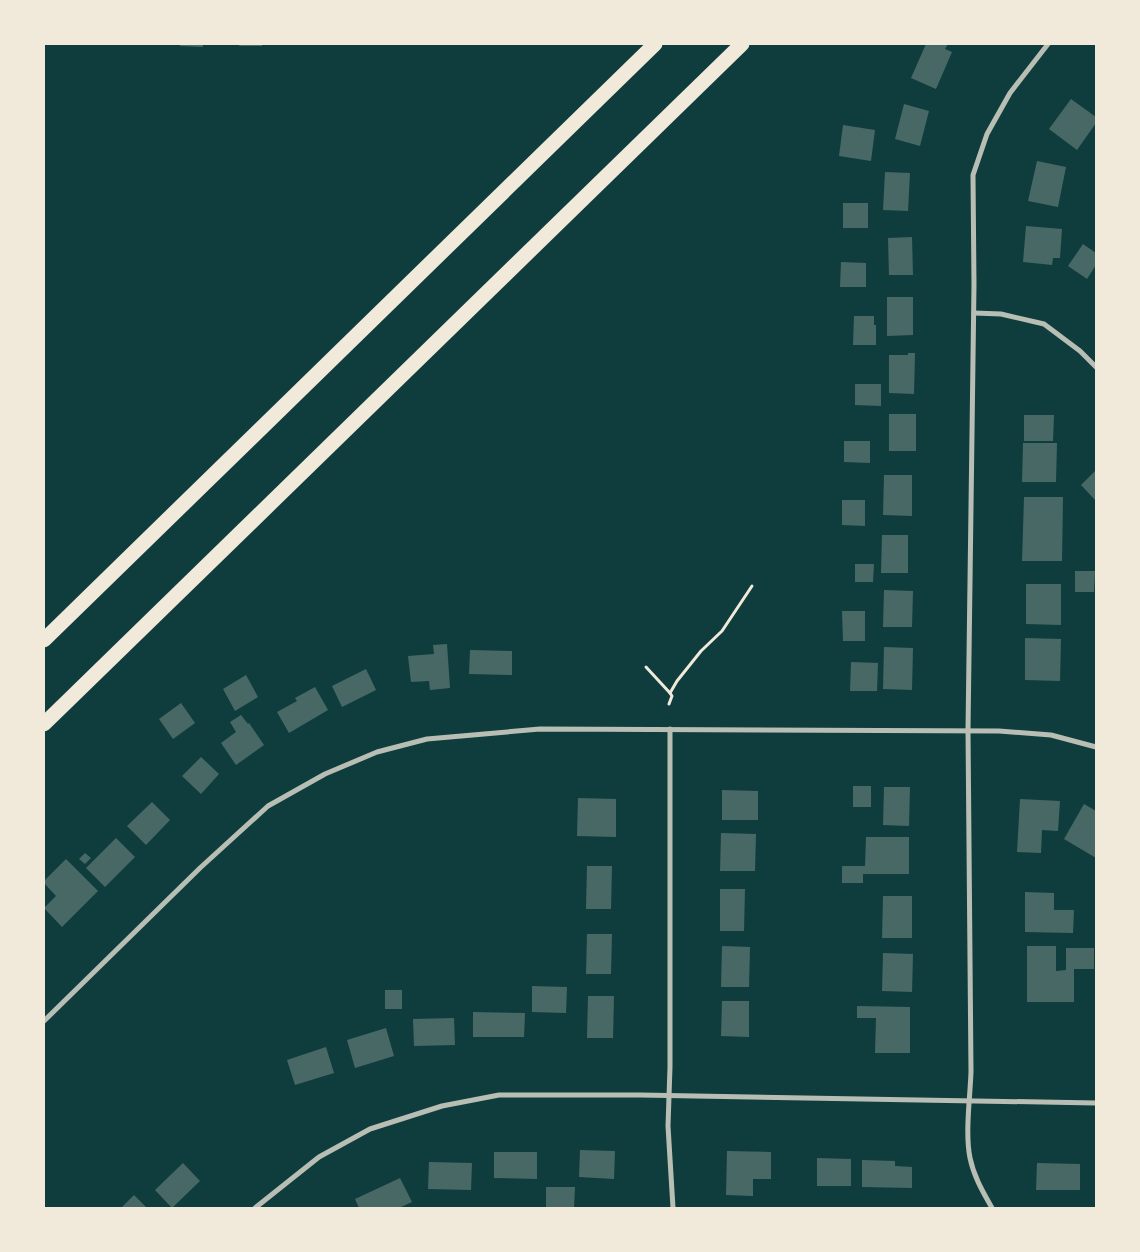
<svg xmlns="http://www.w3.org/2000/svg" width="1140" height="1252" viewBox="0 0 1140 1252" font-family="'Alegreya Sans',sans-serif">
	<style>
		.building { fill: #486865 }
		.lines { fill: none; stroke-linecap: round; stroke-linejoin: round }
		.path { stroke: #f1e9da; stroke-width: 3 }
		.minor { stroke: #b8beb3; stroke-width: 5 }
		.motorway { stroke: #f1e9da; stroke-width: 15 }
	</style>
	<rect width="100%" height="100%" fill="#0f3d3e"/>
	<!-- building -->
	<g class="building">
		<polygon points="180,44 203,44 203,47 180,46"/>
		<polygon points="240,44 262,44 262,46 239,46"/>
		<polygon points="926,44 948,44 945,49 952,52 936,89 911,78"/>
		<polygon points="1071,99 1096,117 1096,123 1077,150 1049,129"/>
		<polygon points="904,104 929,111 920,146 895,139"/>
		<polygon points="843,125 875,130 871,161 839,156"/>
		<polygon points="1037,161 1066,167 1058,207 1028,201"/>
		<polygon points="885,172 910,173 908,211 883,210"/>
		<rect x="843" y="203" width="25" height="25"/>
		<polygon points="1026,226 1062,229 1060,258 1053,258 1052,265 1023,262"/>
		<polygon points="912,237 913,275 889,275 888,238"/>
		<polygon points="1083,244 1096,253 1096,265 1087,279 1068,266"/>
		<polygon points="841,262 866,263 866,287 840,287"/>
		<polygon points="887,297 913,297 913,335 887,336"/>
		<polygon points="854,316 874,316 874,325 876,325 876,345 853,345"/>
		<polygon points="908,353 915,353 914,394 889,393 889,355 908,355"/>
		<polygon points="855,384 881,384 881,406 855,405"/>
		<rect x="889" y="414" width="27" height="37"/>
		<polygon points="1024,415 1054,415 1053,441 1024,441"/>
		<polygon points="844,441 870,441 870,463 844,462"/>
		<polygon points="1023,443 1057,443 1056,482 1022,482"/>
		<polygon points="1096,470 1096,501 1081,485"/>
		<polygon points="884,475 912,475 912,516 883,515"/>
		<polygon points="1024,497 1063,497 1062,561 1022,561"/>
		<polygon points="842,500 865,500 865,526 842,525"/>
		<polygon points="882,535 908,535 908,573 881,573"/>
		<polygon points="855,564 874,564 873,582 855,582"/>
		<polygon points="1075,571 1095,571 1094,592 1075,592"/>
		<polygon points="1026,584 1061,584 1061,625 1026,624"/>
		<polygon points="884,590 913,591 912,627 883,627"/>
		<polygon points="842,611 865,611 865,641 843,641"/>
		<polygon points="1025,638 1061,639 1060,681 1025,680"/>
		<polygon points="447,644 450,688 430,690 429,681 411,682 408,656 434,654 433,645"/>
		<polygon points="884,647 913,648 912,690 883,689"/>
		<polygon points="470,650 512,651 512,675 469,674"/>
		<polygon points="851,662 878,663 877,691 850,691"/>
		<polygon points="366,669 376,690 342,707 332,686"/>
		<polygon points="246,675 258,697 235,711 223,689"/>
		<polygon points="315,687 328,710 289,733 277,712 297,701 295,698"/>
		<polygon points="181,703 195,723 173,739 159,719"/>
		<polygon points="241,715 248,724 249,723 264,745 236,765 221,743 236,732 230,722"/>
		<polygon points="201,757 219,774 201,794 182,776"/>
		<rect x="853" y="786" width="18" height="21"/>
		<polygon points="884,787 910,787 909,826 883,825"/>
		<polygon points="722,790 758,791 758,820 722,820"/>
		<polygon points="578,798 616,799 616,837 577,836"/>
		<polygon points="1020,799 1060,801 1058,831 1042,830 1041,853 1017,852"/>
		<polygon points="152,802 170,820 146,845 127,826"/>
		<polygon points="1084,804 1096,811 1096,858 1064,839"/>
		<polygon points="721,833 756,834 755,871 720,871"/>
		<polygon points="866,837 909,837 909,874 863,874 863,883 842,883 842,866 865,866"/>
		<polygon points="116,838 135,857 105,887 86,868"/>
		<polygon points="85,853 91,858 85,864 79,859"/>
		<polygon points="66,859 98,891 62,927 44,908 56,896 44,883 44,881"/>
		<polygon points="587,866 612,866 611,909 586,909"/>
		<polygon points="720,889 745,889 744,931 720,931"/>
		<polygon points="1025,892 1054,893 1054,910 1074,910 1073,933 1025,932"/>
		<polygon points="883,896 912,896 912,938 882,938"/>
		<polygon points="587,934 612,934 611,974 586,974"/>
		<polygon points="722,946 750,947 749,987 721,987"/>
		<polygon points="1027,946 1056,946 1056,971 1066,970 1066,948 1094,948 1094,969 1074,969 1074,1002 1027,1002"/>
		<polygon points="883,953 913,954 912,992 882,991"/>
		<polygon points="532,986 567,987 566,1013 532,1012"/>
		<rect x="385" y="990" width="17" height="19"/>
		<polygon points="588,996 614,996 613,1038 587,1038"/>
		<polygon points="722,1001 749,1001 749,1037 721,1036"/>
		<polygon points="857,1006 910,1007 910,1053 875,1053 876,1018 857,1018"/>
		<polygon points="473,1012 525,1013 524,1037 473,1037"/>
		<polygon points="454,1018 455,1045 414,1046 413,1019"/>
		<polygon points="386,1028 394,1056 355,1068 347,1040"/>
		<polygon points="326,1047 334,1073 295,1085 287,1060"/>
		<polygon points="580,1150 615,1151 614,1179 579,1177"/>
		<polygon points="727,1151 771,1152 771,1179 753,1179 753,1196 726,1195"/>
		<polygon points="494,1152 537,1152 537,1179 494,1178"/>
		<polygon points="817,1158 851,1159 851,1186 817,1186"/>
		<polygon points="862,1160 895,1161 895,1166 912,1167 912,1188 862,1187"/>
		<polygon points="429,1162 472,1163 471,1190 428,1189"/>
		<polygon points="183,1163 200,1181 172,1208 155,1190"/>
		<polygon points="1037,1163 1080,1164 1080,1190 1036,1190"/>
		<polygon points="400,1178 412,1202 399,1208 359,1208 355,1199"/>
		<polygon points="546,1187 575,1187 574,1208 546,1208"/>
		<polygon points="134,1195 147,1208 121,1208"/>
	</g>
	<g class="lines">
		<!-- path -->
		<g class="path">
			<polyline points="646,667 670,693"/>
			<polyline points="669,704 672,696 670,693 677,681 701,651 722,631 752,586"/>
		</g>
		<!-- minor -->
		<g class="minor">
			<polyline points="974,313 1001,314 1044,324 1080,351 1096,367"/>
			<polyline points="670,729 670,1067 668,1126 673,1208"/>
			<polyline points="44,1021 200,868 268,806 325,774 377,752 427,739 540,729 999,731 1051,735 1096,747"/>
			<polyline points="255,1208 319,1157 370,1129 442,1106 499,1095 640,1095 1096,1103"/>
			<path d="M992,1208C983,1192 974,1177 970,1158C965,1133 970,1099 971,1072L968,730L974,285L973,175L987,134L1010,93L1048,44"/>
		</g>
		<!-- motorway -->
		<g class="motorway">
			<polyline points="44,640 655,44"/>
			<polyline points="44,724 742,44"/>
		</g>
	</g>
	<!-- border -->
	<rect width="1140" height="1252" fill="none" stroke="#f1e9da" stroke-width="90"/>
</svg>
